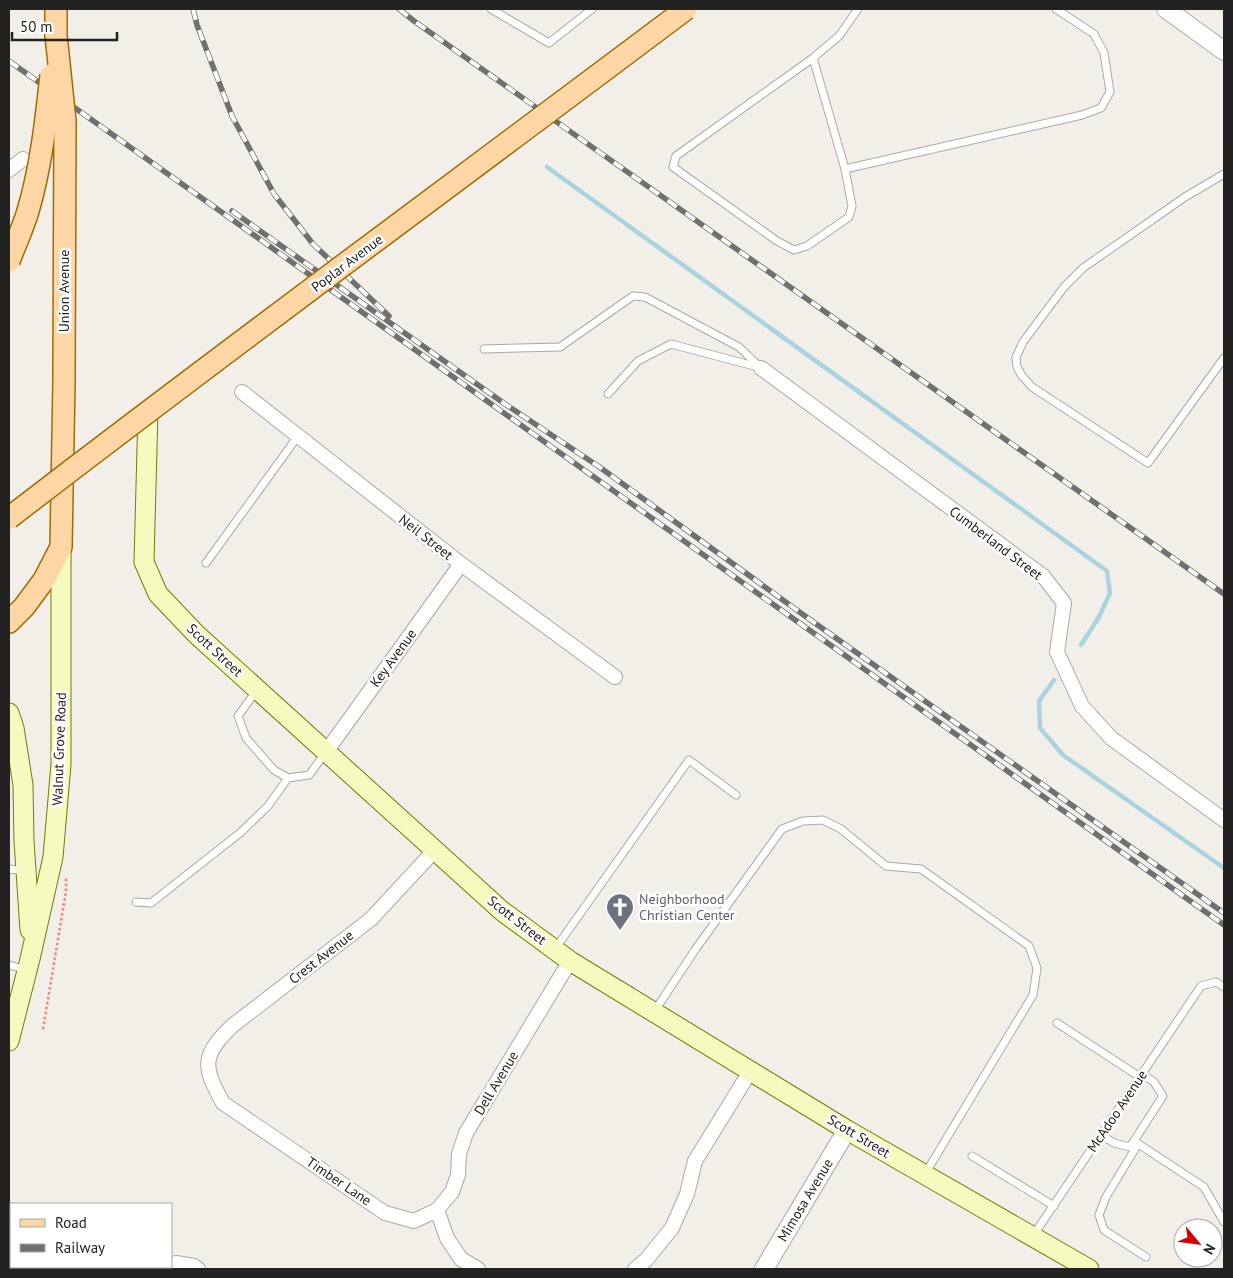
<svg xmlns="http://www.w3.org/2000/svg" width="1233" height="1278" viewBox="0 0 1233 1278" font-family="'PT Sans',sans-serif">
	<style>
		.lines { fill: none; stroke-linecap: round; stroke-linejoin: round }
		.stream { stroke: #aad3df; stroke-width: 4.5 }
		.service-casing { stroke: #a9a9a9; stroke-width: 9 }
		.minor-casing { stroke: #a9a9a9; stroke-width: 16 }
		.tertiary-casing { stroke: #a9a9a9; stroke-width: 20 }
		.secondary-casing { stroke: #707d05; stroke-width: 21 }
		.primary-casing { stroke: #a06b00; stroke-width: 24 }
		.path { stroke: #fa8072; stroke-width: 2.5; stroke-dasharray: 2.5 2.5; stroke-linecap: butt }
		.service { stroke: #fff; stroke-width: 7 }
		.minor { stroke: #fff; stroke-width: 14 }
		.tertiary { stroke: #fff; stroke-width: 18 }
		.secondary { stroke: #f7fabf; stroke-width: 19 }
		.primary { stroke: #fcd6a4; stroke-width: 21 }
		.rail-casing { stroke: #707070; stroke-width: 5.5 }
		.rail { stroke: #fff; stroke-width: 4; stroke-dasharray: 11; stroke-linecap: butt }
		.primary-bridge-casing { stroke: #a06b00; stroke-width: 24; stroke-linecap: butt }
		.primary-bridge { stroke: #fcd6a4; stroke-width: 21 }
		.labels { text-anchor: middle; stroke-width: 5; stroke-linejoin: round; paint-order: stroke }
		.street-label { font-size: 14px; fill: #222; stroke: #fff }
		.worship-label { font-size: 14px; fill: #5b616d; stroke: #fff; text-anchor: start }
	</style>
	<rect width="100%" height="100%" fill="#f2efe9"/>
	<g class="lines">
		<!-- stream -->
		<g class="stream">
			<polyline points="547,167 1107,571 1110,593 1099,617 1081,645"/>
			<polyline points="1054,680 1039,701 1040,728 1063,755 1224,868"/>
		</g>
		<!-- service casing -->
		<g class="service-casing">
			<g id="service">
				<polyline points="491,9 549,43 592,9"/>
				<polyline points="858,9 839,36 813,58 845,169 1082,115 1101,108 1110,92 1104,53 1094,34 1056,9"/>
				<polyline points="813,58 676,156 673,167 777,241 794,250 807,246 849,217 852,206 845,169"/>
				<polyline points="1224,174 1185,197 1083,268 1064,287 1023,342 1016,357 1017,367 1022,376 1032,387 1148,463 1224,358"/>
				<polyline points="484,349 560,347 633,296 645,297 739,347 761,368"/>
				<polyline points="608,394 638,361 671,344 758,367"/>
				<polyline points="206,563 298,436"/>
				<polyline points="257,690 238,716 246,738 274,770 288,778 309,775 326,752"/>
				<polyline points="9,869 26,871"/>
				<polyline points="136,902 151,903 240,833 268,806 288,778"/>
				<polyline points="555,949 689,760 736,795"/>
				<polyline points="9,965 27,970"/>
				<polyline points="654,1012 695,950 782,829 803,821 823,820 841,829 886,866 921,869 1029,946 1037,968 1033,995 925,1174"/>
				<polyline points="1057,1023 1140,1077"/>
				<polyline points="1101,1135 1114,1143 1130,1147 1163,1096 1154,1082 1142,1074"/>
				<polyline points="1134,1141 1204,1187 1224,1222"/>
				<polyline points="1138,1144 1106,1197 1099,1215 1104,1230 1146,1257"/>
				<polyline points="972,1156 1054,1206"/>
				<polyline points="9,1221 11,1223"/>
				<polyline points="1033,1236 1201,986 1216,982 1224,987"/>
			</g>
		</g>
		<!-- minor casing -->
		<g class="minor-casing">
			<g id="minor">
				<polyline points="9,170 23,159"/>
				<polyline points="761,368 1043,576 1064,603 1057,652 1082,706 1111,738 1224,820"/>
				<polyline points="242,392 461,564 615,677"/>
				<polyline points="326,752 461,564"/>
				<path d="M434,851L371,919L232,1026C201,1056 203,1067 223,1103L385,1213L414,1221L437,1210L452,1192L458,1175L459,1154L466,1133L570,961"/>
				<polyline points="437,1210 447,1238 461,1259 478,1269"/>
				<polyline points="170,1269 176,1263 194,1266 198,1269"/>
				<polyline points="635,1269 646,1260 672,1228 687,1194 695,1161 751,1070"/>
			</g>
		</g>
		<!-- tertiary casing -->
		<g class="tertiary-casing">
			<g id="tertiary">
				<polyline points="1166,9 1224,51"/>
				<polyline points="764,1269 847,1130"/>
			</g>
		</g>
		<!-- secondary casing -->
		<g class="secondary-casing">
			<g id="secondary">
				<polyline points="148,411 144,562 158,594 196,634 502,911 570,961 847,1130 1089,1269"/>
				<polyline points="9,713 14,728 23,785 24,841 30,930"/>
				<polyline points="9,1041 30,959 53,857 61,764 61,547"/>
			</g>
		</g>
		<!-- primary casing -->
		<g class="primary-casing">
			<g id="primary">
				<polyline points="56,9 56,35"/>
				<polyline points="9,622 24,607 44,580 61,547 64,381"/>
			</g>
		</g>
		<!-- path -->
		<polyline class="path" points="43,1029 66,891 66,877"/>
		<!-- service -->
		<use href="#service" class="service"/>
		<!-- minor -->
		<use href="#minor" class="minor"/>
		<!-- tertiary -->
		<use href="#tertiary" class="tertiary"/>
		<!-- secondary -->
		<use href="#secondary" class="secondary"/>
		<!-- primary -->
		<use href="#primary" class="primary"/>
		<!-- rail casing -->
		<g class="rail-casing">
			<g id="rail">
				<polyline points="193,9 197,25 232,116 274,194 313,244 389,316"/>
				<polyline points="399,9 414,21 1224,594"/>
				<polyline points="9,61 1224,925"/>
				<polyline points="232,211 505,404 598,466 812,621 1224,913"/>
			</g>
		</g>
		<!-- rail -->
		<use href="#rail" class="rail"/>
		<!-- primary-bridge casing -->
		<g class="primary-bridge-casing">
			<g id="primary-bridge">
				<polyline points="56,35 65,121 64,381"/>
				<path d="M9,261C15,245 23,228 28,211C41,167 46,121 51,75"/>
				<path d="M9,518C232,346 460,179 686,9"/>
			</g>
		</g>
		<!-- primary-bridge -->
		<use href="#primary-bridge" class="primary-bridge"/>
	</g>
	<!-- icons -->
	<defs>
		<g id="church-pin" transform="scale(1.4375)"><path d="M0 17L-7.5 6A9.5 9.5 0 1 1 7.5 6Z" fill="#6b7280" stroke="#fff"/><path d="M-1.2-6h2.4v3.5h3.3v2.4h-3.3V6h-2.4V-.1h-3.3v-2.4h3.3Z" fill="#fff"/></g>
	</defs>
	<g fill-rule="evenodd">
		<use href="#church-pin" x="620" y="907"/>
	</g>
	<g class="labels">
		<!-- street labels -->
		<g class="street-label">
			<text transform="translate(347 263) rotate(-37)" y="5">Poplar Avenue</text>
			<text transform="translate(64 291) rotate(-90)" y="5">Union Avenue</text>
			<text transform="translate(426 537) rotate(38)" y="5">Neil Street</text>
			<text transform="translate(996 543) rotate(37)" y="5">Cumberland Street</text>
			<text transform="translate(215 650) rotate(43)" y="5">Scott Street</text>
			<text transform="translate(393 658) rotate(-54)" y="5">Key Avenue</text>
			<text transform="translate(59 749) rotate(-88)" y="5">Walnut Grove Road</text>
			<text transform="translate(517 920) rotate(38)" y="5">Scott Street</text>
			<text transform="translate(321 957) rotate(-38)" y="5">Crest Avenue</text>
			<text transform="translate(496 1083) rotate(-59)" y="5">Dell Avenue</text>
			<text transform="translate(1117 1111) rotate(-56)" y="5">McAdoo Avenue</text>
			<text transform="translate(859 1136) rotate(31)" y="5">Scott Street</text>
			<text transform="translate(339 1181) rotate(34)" y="5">Timber Lane</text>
			<text transform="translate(805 1200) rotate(-59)" y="5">Mimosa Avenue</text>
		</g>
		<!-- worship labels -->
		<g class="worship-label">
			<text x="639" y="904">Neighborhood<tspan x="639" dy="16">Christian Center</tspan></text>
		</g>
	</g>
	<!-- border -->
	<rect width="1233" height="1278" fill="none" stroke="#222222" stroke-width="20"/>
	<!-- legend -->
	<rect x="10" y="1203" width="162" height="65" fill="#ffffff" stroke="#a7a7a7"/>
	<rect x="20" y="1219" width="25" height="8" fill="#fcd6a4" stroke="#a7a7a7"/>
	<text x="55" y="1228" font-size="15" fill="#222222">Road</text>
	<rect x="20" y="1244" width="25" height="8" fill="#707070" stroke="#a7a7a7"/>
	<text x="55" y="1253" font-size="15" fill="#222222">Railway</text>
	<!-- north arrow -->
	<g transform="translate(1198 1243) rotate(119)"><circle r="24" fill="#ffffff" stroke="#a7a7a7"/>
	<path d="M0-4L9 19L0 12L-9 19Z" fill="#d40000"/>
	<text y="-8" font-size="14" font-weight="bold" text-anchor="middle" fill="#222222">N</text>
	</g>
	<!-- scale -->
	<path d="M12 32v8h105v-8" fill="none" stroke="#222222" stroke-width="2.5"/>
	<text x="20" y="32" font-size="15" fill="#222222" stroke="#ffffff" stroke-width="4" paint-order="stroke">50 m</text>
</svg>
